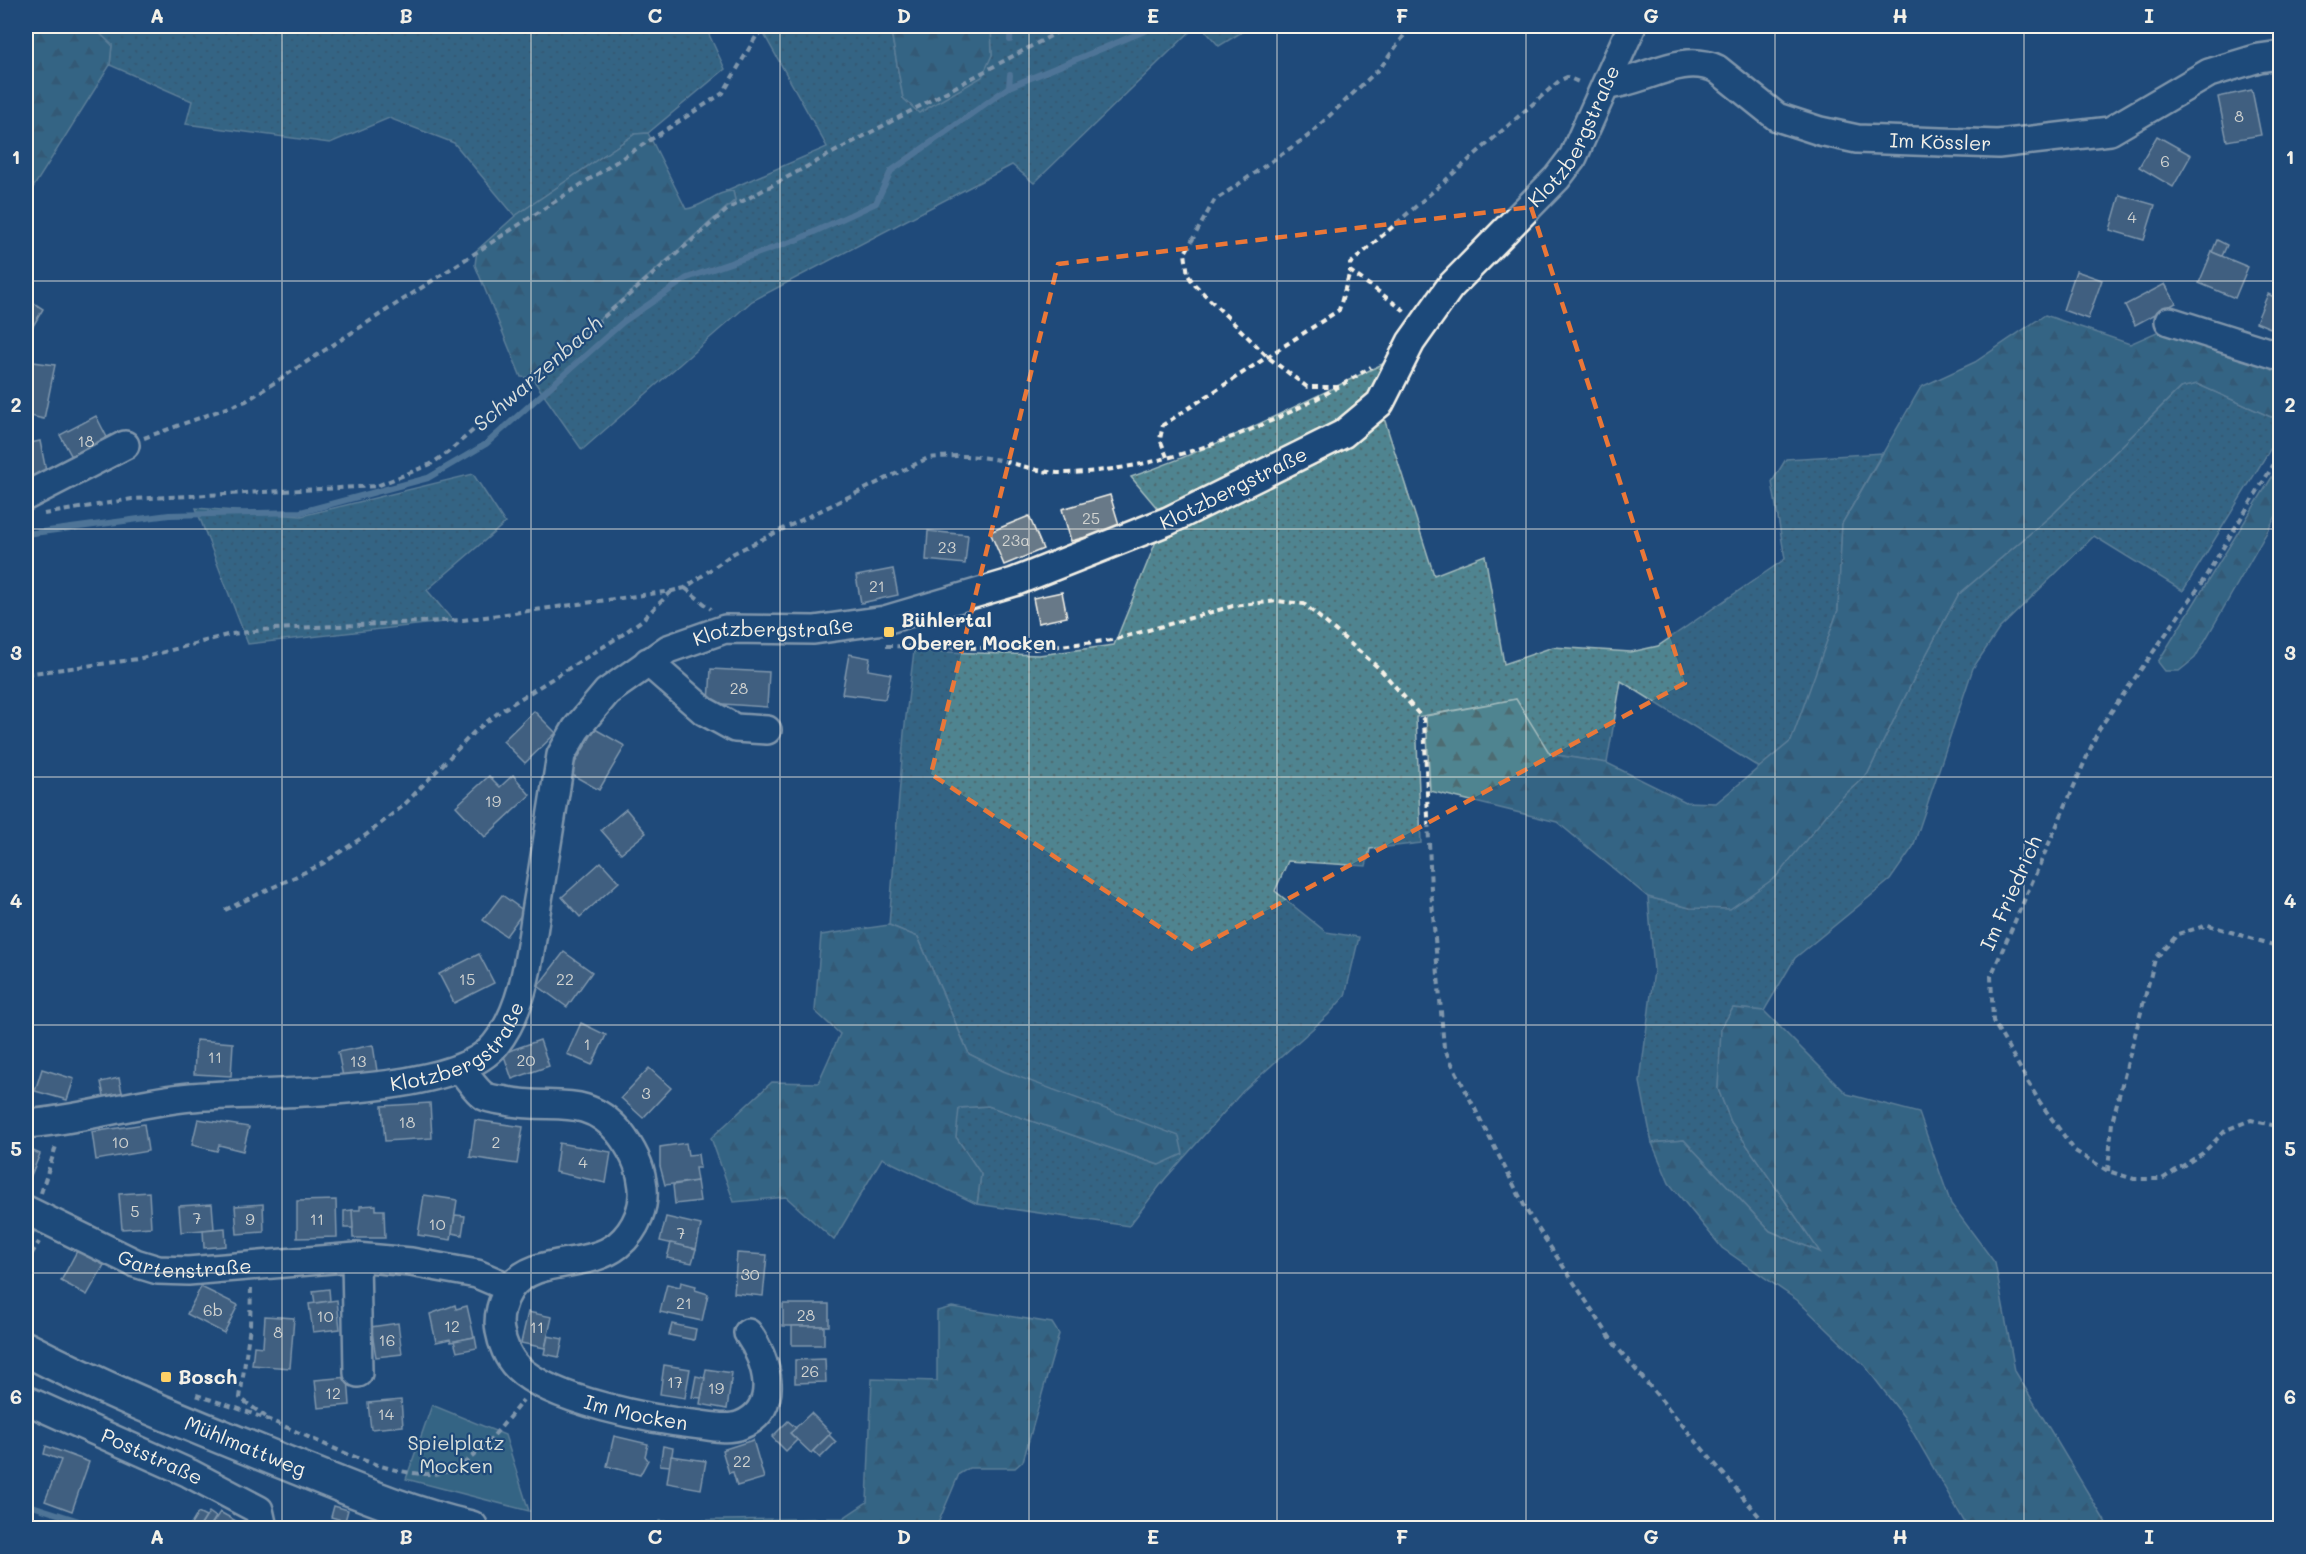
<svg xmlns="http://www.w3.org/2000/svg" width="2306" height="1554" viewBox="0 0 2306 1554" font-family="Mali,sans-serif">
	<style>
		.grass { fill: url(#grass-dots); stroke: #a2babc; stroke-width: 1.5 }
		.forest { fill: url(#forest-firs); stroke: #a2babc; stroke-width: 1.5 }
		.park { fill: #508490; stroke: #a2babc; stroke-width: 1.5 }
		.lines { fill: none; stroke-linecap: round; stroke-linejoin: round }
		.stream { stroke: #88a7ba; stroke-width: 6 }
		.building { fill: #687988; stroke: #f4f1e8; stroke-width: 1.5 }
		.minor-casing { stroke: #f4f1e8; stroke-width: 32 }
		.major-casing { stroke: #f4f1e8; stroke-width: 38 }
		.path { stroke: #f4f1e8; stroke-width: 4; stroke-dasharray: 6 4.5; stroke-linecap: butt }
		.minor { stroke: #1f4a7a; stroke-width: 27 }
		.major { stroke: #1f4a7a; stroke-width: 33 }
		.marked { fill: none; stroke: #ea7738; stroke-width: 4.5; stroke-dasharray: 12 8; stroke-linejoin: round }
		.grid { fill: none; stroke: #f4f1e8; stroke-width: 1.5; stroke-opacity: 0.55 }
		.poi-dot { fill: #ffd166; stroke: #1f4a7a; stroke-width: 2 }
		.labels { text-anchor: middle; stroke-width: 4.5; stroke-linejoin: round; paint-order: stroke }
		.number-label { font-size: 16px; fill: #d1d3d0 }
		.street-label { font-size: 20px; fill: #f4f1e8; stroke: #1f4a7a }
		.poi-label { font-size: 20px; font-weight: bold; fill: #f4f1e8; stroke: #1f4a7a; text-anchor: start }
		.park-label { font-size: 20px; fill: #dbe1db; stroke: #1f4a7a }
		.water-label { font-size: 21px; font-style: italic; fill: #d9dfdd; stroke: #1f4a7a }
		.neatline { fill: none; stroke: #f4f1e8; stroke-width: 2 }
		.grid-label { font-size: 20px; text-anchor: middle; font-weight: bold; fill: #f4f1e8 }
	</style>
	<defs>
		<pattern id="grass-dots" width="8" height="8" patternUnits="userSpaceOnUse" patternTransform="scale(1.5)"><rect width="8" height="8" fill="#508490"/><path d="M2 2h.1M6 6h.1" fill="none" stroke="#4d6c72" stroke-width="1.8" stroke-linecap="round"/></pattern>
		<pattern id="forest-firs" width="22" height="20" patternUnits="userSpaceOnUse" patternTransform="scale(1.5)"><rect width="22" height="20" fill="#508490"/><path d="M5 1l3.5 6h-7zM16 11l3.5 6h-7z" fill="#4d6c72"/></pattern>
	</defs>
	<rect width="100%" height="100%" fill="#1f4a7a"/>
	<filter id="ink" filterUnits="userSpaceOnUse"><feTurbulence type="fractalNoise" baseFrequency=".0167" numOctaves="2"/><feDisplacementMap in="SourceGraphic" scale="12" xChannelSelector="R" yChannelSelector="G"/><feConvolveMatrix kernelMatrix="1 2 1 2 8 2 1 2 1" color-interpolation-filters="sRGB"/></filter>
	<g filter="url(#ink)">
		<!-- grass -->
		<g class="grass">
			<polygon points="92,26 705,26 725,69 648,133 635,134 515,216 454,143 389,118 330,143 186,124 192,101 110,65 112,45"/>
			<polygon points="764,26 890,26 903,98 992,55 991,26 1196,26 1034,183 1012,165 752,301 582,450 532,378 735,201 733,191 725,191 827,147 760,27"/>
			<polygon points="1201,26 1252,26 1219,46"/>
			<path d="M1393,359L1366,404L1339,425L1163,515L1131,477C1222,446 1306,400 1393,359Z"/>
			<polygon points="2197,384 2271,417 2280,415 2280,433 2183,591 2094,536 1999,629 1973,668 1913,847 1890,880 1795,958 1764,1011 1733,1008 1722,1028 1718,1089 1731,1122 1821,1253 1770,1231 1684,1140 1652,1143 1640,1082 1654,970 1648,897 1690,908 1836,803 1868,773 1919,668 1958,595 2055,512 2180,388"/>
			<polygon points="1384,418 1434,575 1485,555 1504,664 1553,647 1631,652 1658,646 1785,559 1772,482 1786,459 1882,453 1842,524 1838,610 1799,723 1791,741 1760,768 1621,681 1607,763 1549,754 1516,699 1416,717 1421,843 1370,849 1366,866 1288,861 1275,891 1326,932 1359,937 1345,996 1328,1015 1243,1091 1165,1179 1129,1226 977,1204 981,1175 956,1137 958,1108 988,1106 1159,1165 1003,1071 969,1054 918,937 889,925 904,733 914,651 1039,655 1114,645 1159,534 1341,449"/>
			<polygon points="473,474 505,523 427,590 453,621 248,644 196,508 301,516"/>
		</g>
		<!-- forest -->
		<g class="forest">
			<polygon points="26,26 92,26 112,45 110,65 26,199"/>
			<polygon points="890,26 991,26 992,55 982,77 919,113 903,98"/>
			<path d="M648,133L686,209C704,207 716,191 733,191L735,200L532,378L521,377L475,265L477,250L515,216L635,134Z"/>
			<polygon points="2045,315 2130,344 2166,328 2280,366 2280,415 2271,417 2197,384 2180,388 2055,512 1958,595 1919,668 1868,773 1836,803 1776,877 1730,909 1690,908 1648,897 1557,822 1430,791 1426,716 1516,699 1550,754 1607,763 1686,802 1716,803 1791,741 1838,610 1842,524 1921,387 1975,362"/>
			<polygon points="2280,464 2280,509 2195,658 2179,671 2165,671 2158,662"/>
			<polygon points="889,925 918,937 969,1054 1003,1071 1179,1136 1183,1154 1159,1165 988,1106 959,1108 956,1137 981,1174 977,1204 882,1158 834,1240 786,1197 734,1202 711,1138 772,1082 818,1083 840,1034 815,1011 821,935"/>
			<polygon points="1733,1008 1764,1011 1847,1094 1919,1113 1951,1204 1995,1263 2015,1371 2109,1528 1968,1528 1904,1417 1865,1366 1797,1300 1722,1248 1669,1183 1652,1143 1684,1140 1770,1231 1820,1252 1731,1122 1718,1089 1721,1028"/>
			<polygon points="952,1307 1052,1323 1059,1334 1023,1461 1015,1468 969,1468 959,1474 936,1528 656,1528 659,1521 843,1518 867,1502 872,1379 937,1381 937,1311"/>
		</g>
		<!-- park -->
		<polygon class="park" points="432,1405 505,1435 529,1511 406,1479"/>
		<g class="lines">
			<!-- stream -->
			<g class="stream">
				<polyline points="1010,40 1011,26"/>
				<polyline points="1010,75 1009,87 1157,26"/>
				<polyline points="26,534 169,515 301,512 428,478 486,444 623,322 687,278 799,239 876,203 891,171 1009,87"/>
				<polyline points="26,1504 101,1528"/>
			</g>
		</g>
		<!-- building -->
		<g class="building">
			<polygon points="2252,90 2261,135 2227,141 2218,97"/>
			<polygon points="2157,136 2191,155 2173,187 2139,167"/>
			<polygon points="2280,179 2280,221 2274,180"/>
			<polygon points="2120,195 2155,205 2144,240 2110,230"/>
			<polygon points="2217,240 2227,245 2222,256 2212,252"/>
			<polygon points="2212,252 2248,267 2235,298 2199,283"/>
			<polygon points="2076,271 2102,280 2088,319 2063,310"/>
			<polygon points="2165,284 2176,303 2135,325 2125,305"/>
			<polygon points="2268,294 2280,300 2280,332 2256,322"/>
			<polygon points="26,298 43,309 29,333 26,331"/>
			<polygon points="26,361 55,365 44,419 26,415"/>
			<polygon points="96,416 112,447 77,466 60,435"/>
			<polygon points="40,441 48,481 26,485 26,444"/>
			<polygon points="1110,495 1120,528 1071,541 1062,509"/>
			<polygon points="1029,516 1043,549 1004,565 990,532"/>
			<polygon points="928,531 968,535 965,564 926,560"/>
			<polygon points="893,569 898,595 861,603 856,576"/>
			<polygon points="1062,592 1067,617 1038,623 1033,598"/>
			<polygon points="849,654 870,658 868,670 891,674 885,699 842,694"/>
			<polygon points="711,669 769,672 767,707 709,703"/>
			<polygon points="534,711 556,733 525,763 503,741"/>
			<polygon points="595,729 625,746 599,790 569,773"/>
			<polygon points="513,775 530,795 485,837 456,806 489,776 500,787"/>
			<polygon points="626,809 646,833 621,853 601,830"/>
			<polygon points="601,862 619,882 580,917 562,897"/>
			<polygon points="502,895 524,911 506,936 483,920"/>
			<polygon points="564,952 592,972 567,1007 538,986"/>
			<polygon points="479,954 494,983 454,1003 439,974"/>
			<polygon points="581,1023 606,1035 592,1065 567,1054"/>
			<polygon points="196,1040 233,1043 231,1076 194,1074"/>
			<polygon points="540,1040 549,1066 512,1079 503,1053"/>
			<polygon points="373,1045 377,1071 343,1077 338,1052"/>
			<polygon points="649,1068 671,1088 643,1118 621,1098"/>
			<polygon points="42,1069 74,1079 67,1100 35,1091"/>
			<polygon points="119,1078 123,1097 105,1101 101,1082"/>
			<polygon points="430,1103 432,1138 385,1141 382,1106"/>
			<polygon points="198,1119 249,1127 243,1151 219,1145 217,1151 192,1145"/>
			<polygon points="475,1120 523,1127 517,1164 470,1157"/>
			<polygon points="144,1124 148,1151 96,1160 92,1132"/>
			<polygon points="559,1143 611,1152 606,1183 555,1172"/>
			<polygon points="686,1143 688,1155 698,1154 700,1168 695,1168 697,1181 665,1185 660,1166 660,1147"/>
			<polygon points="26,1148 40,1154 27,1185 26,1184"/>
			<polygon points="697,1181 700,1201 675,1204 673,1185"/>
			<polygon points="149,1192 151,1227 122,1229 119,1194"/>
			<polygon points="424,1195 457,1200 451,1240 418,1235"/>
			<polygon points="336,1200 337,1237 297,1238 297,1201"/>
			<polygon points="212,1204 214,1229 181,1232 179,1206"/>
			<polygon points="263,1204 264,1232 237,1234 235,1206"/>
			<polygon points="376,1205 376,1210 384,1210 385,1238 353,1238 352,1210 360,1210 360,1206"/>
			<polygon points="352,1210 353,1228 344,1228 344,1211"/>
			<polygon points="455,1215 465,1216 462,1235 452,1233"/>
			<polygon points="666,1217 701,1225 696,1249 660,1241"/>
			<polygon points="26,1224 35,1230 26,1247"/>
			<polygon points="225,1228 226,1246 204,1248 203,1230"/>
			<polygon points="671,1243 696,1249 692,1263 667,1258"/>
			<polygon points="77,1251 104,1265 87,1295 61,1281"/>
			<polygon points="737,1253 767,1255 763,1296 734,1293"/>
			<polygon points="681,1282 696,1286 695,1290 708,1294 702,1321 660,1312 667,1284 680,1287"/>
			<polygon points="201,1287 238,1305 224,1333 187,1314"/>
			<polygon points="329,1289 330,1301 315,1303 313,1291"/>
			<polygon points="337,1300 340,1329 313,1332 309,1304"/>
			<rect x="783" y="1304" width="46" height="22"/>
			<polygon points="455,1305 456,1309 467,1306 474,1337 451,1342 450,1339 436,1342 430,1314"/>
			<polygon points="528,1312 552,1317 545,1348 521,1343"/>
			<polygon points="265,1316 294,1318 290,1368 252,1365 254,1346 263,1347"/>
			<polygon points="398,1323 402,1354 376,1357 371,1327"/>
			<polygon points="672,1324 696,1329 694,1340 669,1335"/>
			<rect x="792" y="1326" width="32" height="19"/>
			<polygon points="548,1336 563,1339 559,1357 544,1354"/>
			<polygon points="475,1337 477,1348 457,1352 454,1341"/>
			<polygon points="825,1359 826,1382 795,1383 795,1360"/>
			<polygon points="664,1365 690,1369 685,1398 660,1394"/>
			<polygon points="706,1369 732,1373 727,1409 700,1404"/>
			<polygon points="696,1376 705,1378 701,1398 692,1397"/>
			<polygon points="348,1377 350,1405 318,1408 315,1380"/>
			<polygon points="401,1400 403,1426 371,1429 368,1403"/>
			<polygon points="811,1413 831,1433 811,1453 790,1433"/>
			<polygon points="788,1421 796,1428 790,1433 797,1440 786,1451 772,1437"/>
			<polygon points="829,1435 836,1442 820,1458 813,1451"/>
			<polygon points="614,1436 648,1444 645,1456 648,1460 640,1475 607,1466"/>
			<polygon points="753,1440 764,1478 737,1486 733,1472 729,1473 722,1450"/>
			<polygon points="46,1446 89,1462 72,1511 45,1501 61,1460 44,1454"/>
			<polygon points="663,1446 673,1448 670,1466 660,1465"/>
			<polygon points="671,1456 706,1461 701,1489 667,1483"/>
			<polygon points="334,1506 348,1510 345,1521 331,1517"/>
			<polygon points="209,1512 216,1517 209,1528 202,1528 200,1527"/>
			<polygon points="220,1512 236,1521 232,1528 210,1527"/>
			<polygon points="198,1513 206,1517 199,1528 189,1528"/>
			<polygon points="42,1518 67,1528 38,1528"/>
		</g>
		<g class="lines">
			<!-- minor casing -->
			<g class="minor-casing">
				<g id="minor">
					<path id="s1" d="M1607,85C1644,82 1681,52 1717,69L1777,117L1820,131L1857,139L1998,144L2110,131L2209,73L2259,58L2280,55"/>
					<polyline points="2169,321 2280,356"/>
					<polyline points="26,496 125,445"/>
					<polyline points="648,662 704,711 735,728 767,730"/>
					<path id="s2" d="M460,1069C468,1077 475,1090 484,1096C490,1099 500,1100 506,1101C552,1111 585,1092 619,1132C629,1145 640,1164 642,1181C647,1205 636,1230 618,1245C587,1270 536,1254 510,1288C502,1300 497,1317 500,1331C502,1343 508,1358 517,1367C551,1401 653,1420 701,1425C714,1427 729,1430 741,1425C782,1409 767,1360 748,1333"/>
					<path id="s3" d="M26,1124C82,1120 135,1102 191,1097C259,1091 452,1098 495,1045C528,1004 530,944 539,894C546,848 554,801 561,755L576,729L607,692L668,649L725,629L814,630L885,620L1014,582L1168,521L1343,434L1380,403L1411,342L1450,287L1557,178L1573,157L1632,26"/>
					<path id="s4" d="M26,1210L135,1263L158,1270L188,1271L356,1257L411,1262L477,1274L510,1288"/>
					<polyline points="356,1257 358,1373"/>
					<path id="s5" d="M26,1400L189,1473L259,1510L263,1528"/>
				</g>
			</g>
			<!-- major casing -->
			<g class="major-casing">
				<g id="major">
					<path id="s6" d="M26,1349C108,1392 195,1426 281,1461C344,1486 405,1513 471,1528"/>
				</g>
			</g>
			<!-- path -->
			<g class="path">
				<polyline points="1405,311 1350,271 1350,264 1559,81 1567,77 1581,83"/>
				<polyline points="1339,387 1307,387 1269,358 1194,284 1188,275 1185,253 1214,201 1308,136 1381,67 1411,26"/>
				<polyline points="144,438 246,401 723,93 757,35 782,26"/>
				<polyline points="2280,454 2201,584 2099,729 1991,976 1993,1021 2039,1101 2075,1151 2108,1171 2134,1179 2162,1179 2203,1153 2226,1130 2251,1120 2280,1127"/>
				<polyline points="1167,457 1160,439 1163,425 1339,310 1350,271"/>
				<polyline points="44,514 132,499 377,486 431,464 447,453 728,209 1069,26"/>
				<polyline points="685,588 711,609"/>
				<polyline points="886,646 1032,649 1113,640 1233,606 1277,601 1304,604 1380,669 1424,720 1431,890 1444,1048 1528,1213 1615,1345 1769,1528"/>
				<path d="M26,674L138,659L231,634L272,629L463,620L672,591L685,588L734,553L928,458C948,456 967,455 987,458C1013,461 1036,473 1063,473C1166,472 1285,422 1371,367"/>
				<polyline points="225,910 322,864 366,835 404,805 474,732 499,712 622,635 642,620 671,592"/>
				<polyline points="2108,1171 2112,1122 2155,959 2178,934 2208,925 2280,947"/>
				<polyline points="41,1193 57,1143"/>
				<polyline points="26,1263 39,1242"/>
				<polyline points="251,1288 250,1326 240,1398 266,1417"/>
				<path d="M196,1395C222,1403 249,1412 274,1422C319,1440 404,1488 451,1470C477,1460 506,1421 523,1400"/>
			</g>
			<!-- minor -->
			<use href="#minor" class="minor"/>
			<!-- major -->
			<use href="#major" class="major"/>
		</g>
	</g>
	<!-- marked area -->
	<path d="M0 0H2306V1554H0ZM1531,207L1685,683L1194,950L931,774L1058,264Z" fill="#1f4a7a" fill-opacity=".55" fill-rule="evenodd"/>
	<path class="marked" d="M1531,207L1685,683L1194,950L931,774L1058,264Z"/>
	<!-- grid -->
	<path class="grid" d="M282,26V1528M531,26V1528M780,26V1528M1029,26V1528M1277,26V1528M1526,26V1528M1775,26V1528M2024,26V1528M26,281H2280M26,529H2280M26,777H2280M26,1025H2280M26,1273H2280"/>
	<!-- markers -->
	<g class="poi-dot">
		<rect x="883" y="626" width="12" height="12" rx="3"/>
		<rect x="160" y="1371" width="12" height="12" rx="3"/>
	</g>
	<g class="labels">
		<!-- number labels -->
		<g class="number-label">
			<text x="2239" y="122">8</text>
			<text x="2165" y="167">6</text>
			<text x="2132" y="223">4</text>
			<text x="86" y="447">18</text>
			<text x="1091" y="524">25</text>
			<text x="1016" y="546">23a</text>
			<text x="947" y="553">23</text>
			<text x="877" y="592">21</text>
			<text x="739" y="694">28</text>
			<text x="493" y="807">19</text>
			<text x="467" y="985">15</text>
			<text x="565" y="985">22</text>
			<text x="587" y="1050">1</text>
			<text x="215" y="1063">11</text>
			<text x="526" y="1066">20</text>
			<text x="358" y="1067">13</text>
			<text x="646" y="1099">3</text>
			<text x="407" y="1128">18</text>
			<text x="120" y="1148">10</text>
			<text x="496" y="1148">2</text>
			<text x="583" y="1168">4</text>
			<text x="135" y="1217">5</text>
			<text x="197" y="1224">7</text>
			<text x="250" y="1225">9</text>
			<text x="317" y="1225">11</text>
			<text x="437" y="1230">10</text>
			<text x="681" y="1239">7</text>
			<text x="750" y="1280">30</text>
			<text x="684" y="1309">21</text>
			<text x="213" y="1316">6b</text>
			<text x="806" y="1321">28</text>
			<text x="325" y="1322">10</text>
			<text x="452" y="1332">12</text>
			<text x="537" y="1333">11</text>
			<text x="278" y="1338">8</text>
			<text x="387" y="1346">16</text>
			<text x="810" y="1377">26</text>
			<text x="675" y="1388">17</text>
			<text x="716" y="1394">19</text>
			<text x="333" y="1399">12</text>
			<text x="386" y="1420">14</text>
			<text x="742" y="1467">22</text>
		</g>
		<!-- street labels -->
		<g class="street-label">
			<text dy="7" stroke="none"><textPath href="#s3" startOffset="2032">Klotzbergstraße</textPath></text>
			<text dy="7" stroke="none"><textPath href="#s1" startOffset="357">Im Kössler</textPath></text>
			<text dy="7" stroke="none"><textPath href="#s3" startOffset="1528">Klotzbergstraße</textPath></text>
			<text dy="7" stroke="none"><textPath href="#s3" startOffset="1042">Klotzbergstraße</textPath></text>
			<text transform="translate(2011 893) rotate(-66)" y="7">Im Friedrich</text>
			<text dy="7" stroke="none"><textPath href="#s3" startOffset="448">Klotzbergstraße</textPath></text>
			<text dy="7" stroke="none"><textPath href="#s4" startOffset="171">Gartenstraße</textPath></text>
			<text dy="7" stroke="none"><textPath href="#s2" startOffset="640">Im Mocken</textPath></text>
			<text dy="7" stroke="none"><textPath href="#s6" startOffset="240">Mühlmattweg</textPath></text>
			<text dy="7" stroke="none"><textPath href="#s5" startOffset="138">Poststraße</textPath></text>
		</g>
		<!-- poi labels -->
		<g class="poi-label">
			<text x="901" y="627">Bühlertal<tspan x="901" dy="23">Oberer Mocken</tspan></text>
			<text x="178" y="1384">Bosch</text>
		</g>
		<!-- park labels -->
		<g class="park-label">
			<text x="456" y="1450">Spielplatz<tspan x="456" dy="23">Mocken</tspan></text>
		</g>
		<!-- water labels -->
		<g class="water-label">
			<text transform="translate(538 374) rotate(-41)" y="7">Schwarzenbach</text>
		</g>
	</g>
	<!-- margin -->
	<rect width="2306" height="1554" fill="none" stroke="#1f4a7a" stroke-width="66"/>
	<rect x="33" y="33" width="2240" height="1488" class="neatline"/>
	<g class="grid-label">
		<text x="157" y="23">A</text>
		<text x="406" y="23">B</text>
		<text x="655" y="23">C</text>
		<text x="904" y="23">D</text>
		<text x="1153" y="23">E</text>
		<text x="1402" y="23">F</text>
		<text x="1651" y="23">G</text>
		<text x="1900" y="23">H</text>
		<text x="2149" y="23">I</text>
		<text x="16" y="164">1</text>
		<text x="2290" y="164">1</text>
		<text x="16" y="412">2</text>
		<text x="2290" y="412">2</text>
		<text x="16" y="660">3</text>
		<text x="2290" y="660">3</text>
		<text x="16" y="908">4</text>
		<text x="2290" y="908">4</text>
		<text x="16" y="1156">5</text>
		<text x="2290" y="1156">5</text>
		<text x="16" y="1404">6</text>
		<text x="2290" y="1404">6</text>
		<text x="157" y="1544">A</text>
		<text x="406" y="1544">B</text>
		<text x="655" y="1544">C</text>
		<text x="904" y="1544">D</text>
		<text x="1153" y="1544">E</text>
		<text x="1402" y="1544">F</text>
		<text x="1651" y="1544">G</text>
		<text x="1900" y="1544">H</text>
		<text x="2149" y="1544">I</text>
	</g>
</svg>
